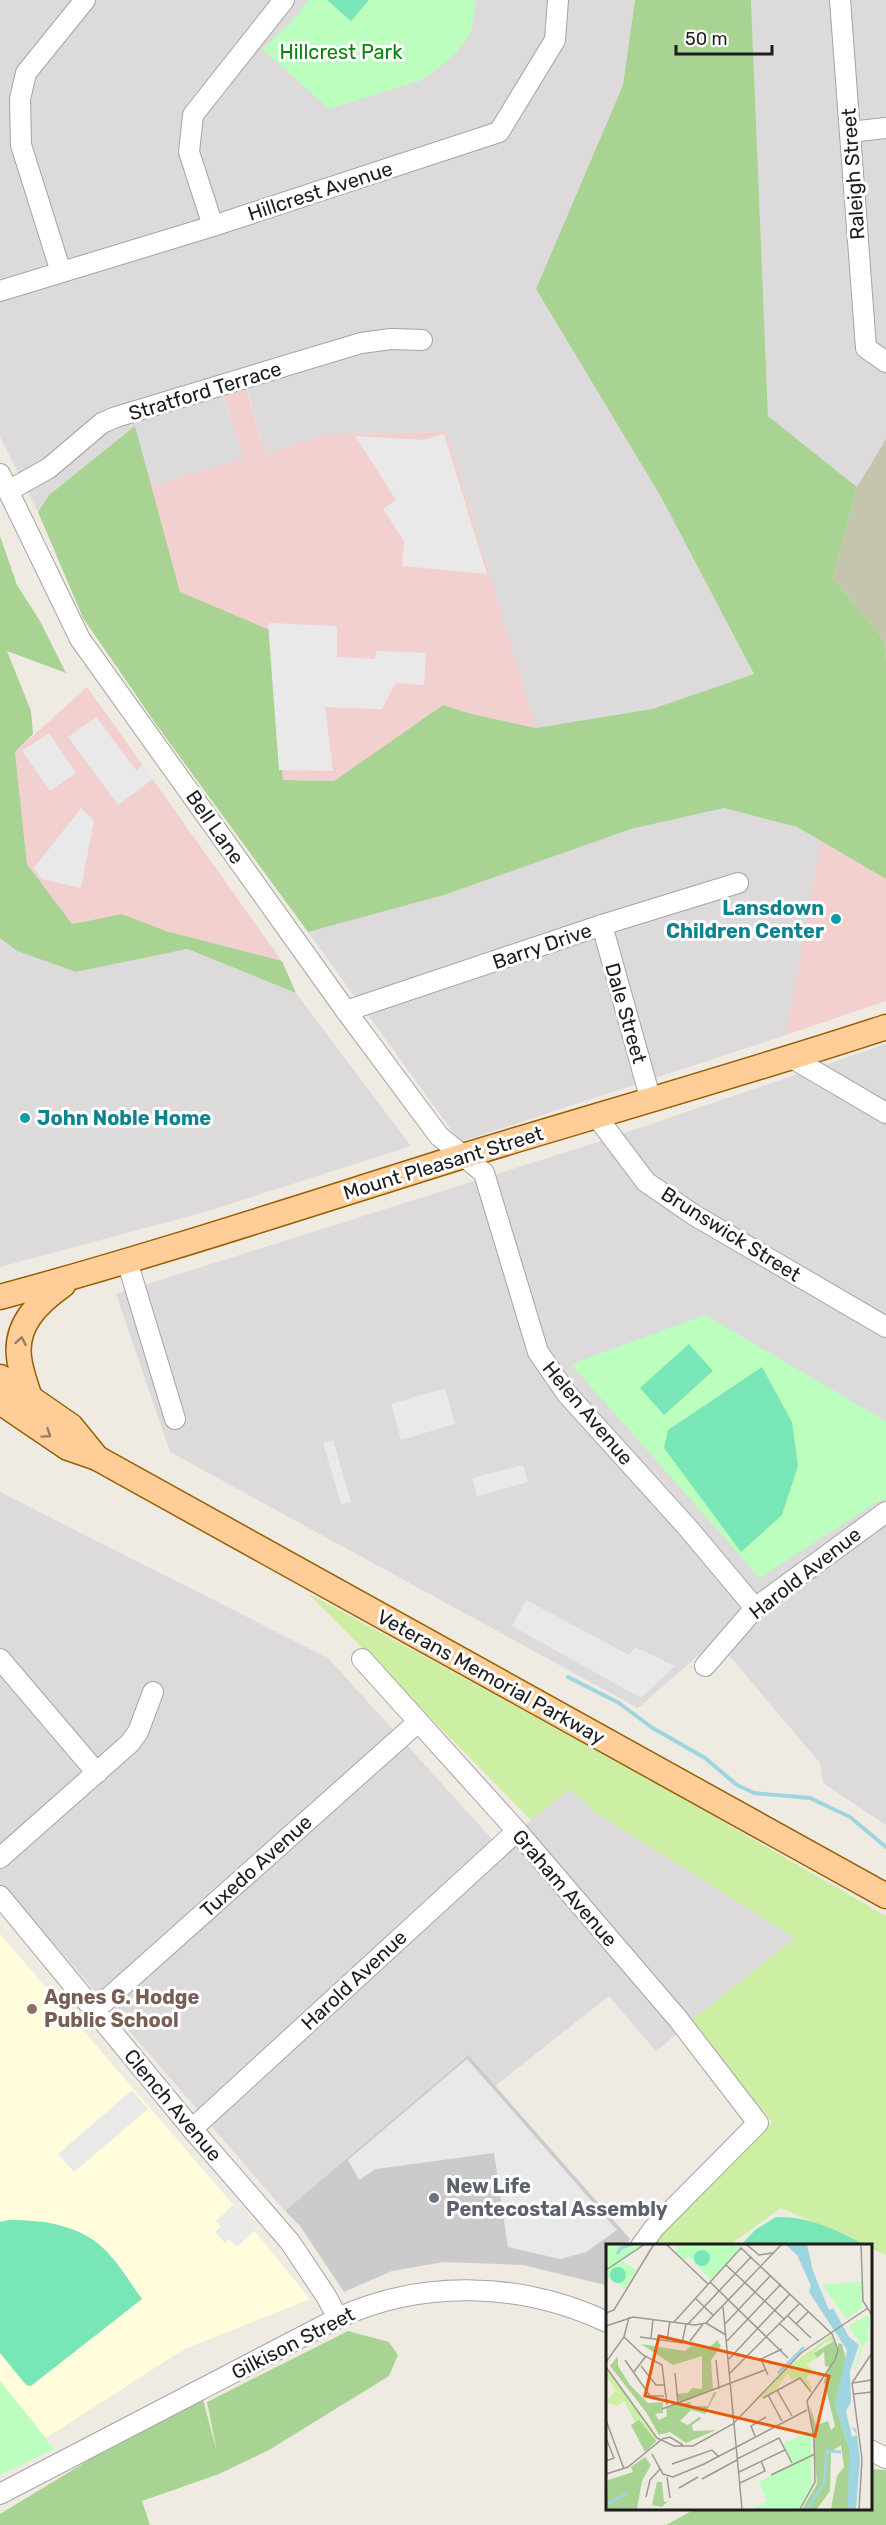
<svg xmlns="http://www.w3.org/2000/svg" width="886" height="2525" viewBox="0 0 886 2525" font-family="Rubik,sans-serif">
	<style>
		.residential { fill: #dcdada }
		.commercial { fill: #f2d0d0 }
		.education { fill: #fffddc }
		.religious { fill: #cbcbcb }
		.construction { fill: #c5c4ad }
		.grass { fill: #ccefa3 }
		.forest { fill: #a9d393 }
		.park { fill: #bbfebd }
		.pitch { fill: #79e6b7 }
		.parking { fill: #e9e9e9 }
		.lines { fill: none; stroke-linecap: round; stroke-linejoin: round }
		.stream { stroke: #9ed5e1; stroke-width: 4 }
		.minor-casing { stroke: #a4a4a4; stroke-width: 22 }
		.major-casing { stroke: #975e00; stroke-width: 27 }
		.minor { stroke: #fff; stroke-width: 20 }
		.major { stroke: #ffce98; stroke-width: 24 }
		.oneway { stroke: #997e61 }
		.culture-dot { fill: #0f9aa8; stroke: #fff; stroke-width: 2 }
		.education-dot { fill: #8d6e63; stroke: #fff; stroke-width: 2 }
		.worship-dot { fill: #6b7280; stroke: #fff; stroke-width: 2 }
		.labels { text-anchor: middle; stroke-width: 6; stroke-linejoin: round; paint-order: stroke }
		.park-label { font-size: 20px; fill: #028507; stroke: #fff }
		.street-label { font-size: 20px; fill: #1d1d1d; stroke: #fff }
		.culture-label { font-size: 20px; font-weight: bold; fill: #0d838f; stroke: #fff; text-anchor: end }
		.education-label { font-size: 20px; font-weight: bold; fill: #785e54; stroke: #fff; text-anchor: start }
		.worship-label { font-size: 20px; font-weight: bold; fill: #5b616d; stroke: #fff; text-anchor: start }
		.inset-river { fill: none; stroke: #9ed5e1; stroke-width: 3 }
		.inset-road { fill: none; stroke: #9c9993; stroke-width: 1.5 }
		.view { fill: #e8590c; fill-opacity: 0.15; stroke: #e8590c; stroke-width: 3 }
		.inset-edge { fill: none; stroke: #1d1d1d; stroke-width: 3 }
	</style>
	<rect width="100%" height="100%" fill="#f0ebe2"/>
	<!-- residential -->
	<g class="residential">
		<polygon points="0,0 635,0 623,85 536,289 661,497 754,674 652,709 536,728 447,432 330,434 265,454 247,388 223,394 244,458 150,487 135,427 49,495 38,512 0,437"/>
		<polygon points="751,0 886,0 886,439 857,487 768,416"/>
		<polygon points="724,808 797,827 821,841 786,1035 460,1142 308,932 444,895 631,829"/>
		<polygon points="0,938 17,951 76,972 186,949 296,993 411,1146 208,1211 0,1267"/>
		<polygon points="886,1044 886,1825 823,1783 820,1763 716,1640 638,1708 170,1452 116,1294 595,1143"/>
		<polygon points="0,1492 328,1658 501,1849 531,1820 570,1789 595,1812 795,1938 656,2051 609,1996 495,2086 467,2055 285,2211 4,1886 0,1889"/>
	</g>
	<!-- commercial -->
	<g class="commercial">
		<polygon points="246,387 265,454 330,434 447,432 536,728 472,714 443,705 334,781 283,780 270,630 180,593 150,487 244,458 223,393"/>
		<polygon points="87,687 282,961 166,931 122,914 72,924 27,864 15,752"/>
		<polygon points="821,841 886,879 886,1001 786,1035"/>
	</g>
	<!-- education -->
	<polygon class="education" points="0,1934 229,2200 310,2299 184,2349 46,2438 0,2381"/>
	<!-- religious -->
	<polygon class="religious" points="468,2055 630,2239 626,2246 607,2246 607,2281 605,2285 523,2265 444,2262 392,2271 344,2292 300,2226 285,2211"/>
	<!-- construction -->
	<polygon class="construction" points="886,439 886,660 884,640 833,578 857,487"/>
	<!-- grass -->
	<polygon class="grass" points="308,1593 649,1779 886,1916 886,2255 781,2208 728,2246 653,2246 663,2230 772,2122 691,2021 795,1938 595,1812 570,1789 531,1820"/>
	<!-- forest -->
	<g class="forest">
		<polygon points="635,0 751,0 768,416 857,487 833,578 884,640 886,660 886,879 797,827 724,808 631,829 444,895 308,932 158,727 83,618 38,512 49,495 135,426 180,592 270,630 283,780 334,781 443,705 472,714 536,728 652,709 754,674 661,497 536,289 623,85"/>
		<polygon points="0,536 17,585 40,621 66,673 7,651 31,711 33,734 15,752 27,864 72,924 122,914 166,931 282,961 296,993 187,949 76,972 17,951 0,938"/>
		<polygon points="348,2331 389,2342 398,2355 389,2376 269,2450 219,2474 142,2501 150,2525 0,2525 0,2514 201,2392 217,2452 207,2402"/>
		<polygon points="870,2469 886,2470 886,2525 666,2525 695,2509 870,2508"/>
	</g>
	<!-- park -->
	<g class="park">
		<polygon points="309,0 476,0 471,33 452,57 422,80 329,109 262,49 290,23"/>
		<polygon points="705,1315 886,1421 886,1500 878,1501 760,1578 571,1364"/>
		<polygon points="0,2381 54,2449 0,2475"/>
	</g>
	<!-- pitch -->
	<g class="pitch">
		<polygon points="327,0 369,0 351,21"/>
		<polygon points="689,1344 713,1371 664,1415 640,1388"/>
		<polygon points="762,1367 792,1422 798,1466 782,1515 741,1552 664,1448 668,1430"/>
		<path d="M776,2217C814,2217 834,2230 868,2246H740L755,2230Z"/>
		<path d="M9,2220C46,2220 83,2225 109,2254C121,2267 131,2284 142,2299L31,2386L26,2385L0,2353V2222Z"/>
	</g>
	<!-- parking -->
	<g class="parking">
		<polygon points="444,434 487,574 402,566 404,541 383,509 396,500 355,436 423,440"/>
		<polygon points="268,623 337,626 337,657 375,659 376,651 426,653 424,685 395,683 382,709 325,707 333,771 279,770"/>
		<polygon points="96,717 136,770 143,765 153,779 118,805 68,737"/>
		<polygon points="49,733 76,773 50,791 22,751"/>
		<polygon points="81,808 94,821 81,888 42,879 34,868"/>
		<polygon points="445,1388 455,1424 401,1440 391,1404"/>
		<polygon points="333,1440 351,1502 341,1504 323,1443"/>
		<polygon points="523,1465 528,1482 477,1496 472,1478"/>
		<polygon points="526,1600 629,1655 635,1647 675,1666 641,1698 512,1626"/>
		<polygon points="467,2059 617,2230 586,2252 560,2259 508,2247 494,2153 376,2169 359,2180 348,2160"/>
		<polygon points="132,2090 148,2109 74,2172 58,2154"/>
		<polygon points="233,2205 256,2229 237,2247 229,2239 225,2243 215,2232 221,2226 216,2221"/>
	</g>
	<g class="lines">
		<!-- stream -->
		<polyline class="stream" points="568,1677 619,1703 651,1727 705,1758 737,1785 754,1793 810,1798 850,1817 886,1847"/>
		<!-- minor casing -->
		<g class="minor-casing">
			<g id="minor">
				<polyline points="840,0 866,348 886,362"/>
				<polyline points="850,132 886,128"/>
				<polyline points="213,226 189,152 193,115 284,0"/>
				<polyline points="61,272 21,145 20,99 26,73 85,0"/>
				<polyline points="0,291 213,226 499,132 555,40 558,0"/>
				<polyline points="0,474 80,639 346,1011 439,1136 484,1173 538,1352 567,1394 688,1528 755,1608"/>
				<polyline points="8,491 49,468 102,423 116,417 361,343 391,339 422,340"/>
				<polyline points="602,925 651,1101"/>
				<polyline points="346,1011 602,925 738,883"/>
				<polyline points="792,1058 886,1113"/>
				<polyline points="597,1117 646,1182 694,1215 886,1327"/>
				<polyline points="127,1261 175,1419"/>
				<polyline points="0,1659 97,1773"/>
				<polyline points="362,1659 517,1831 678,2019 758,2123 654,2228 641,2246"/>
				<polyline points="705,1666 755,1608 886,1512"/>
				<polyline points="0,1858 130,1743 138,1732 153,1692"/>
				<polyline points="0,1896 192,2129 290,2242 326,2296 338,2318"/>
				<polyline points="95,2010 418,1722"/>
				<polyline points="192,2129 517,1831"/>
				<polyline points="870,2450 886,2458"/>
				<path d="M0,2494L338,2318C423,2279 522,2282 607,2322"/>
			</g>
		</g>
		<!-- major casing -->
		<g class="major-casing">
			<g id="major">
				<path d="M0,1297C156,1255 309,1204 463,1156C604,1113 746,1073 886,1027"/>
				<polyline points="0,1377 71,1426 97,1458"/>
				<path d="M30,1398C26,1385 20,1370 19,1357C15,1324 39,1302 63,1285"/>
				<polyline points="0,1402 68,1448 97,1458 886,1896"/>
			</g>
		</g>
		<!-- minor -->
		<use href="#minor" class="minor"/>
		<!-- major -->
		<use href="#major" class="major"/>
	</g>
	<!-- one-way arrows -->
	<defs><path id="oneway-chevron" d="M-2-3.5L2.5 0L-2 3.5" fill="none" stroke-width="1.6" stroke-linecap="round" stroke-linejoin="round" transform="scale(1.5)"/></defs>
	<g class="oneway">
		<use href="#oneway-chevron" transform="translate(21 1341) rotate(-80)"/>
		<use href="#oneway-chevron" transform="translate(47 1434) rotate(34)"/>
	</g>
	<!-- markers -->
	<g class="culture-dot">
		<circle cx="836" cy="919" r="6"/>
		<circle cx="25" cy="1118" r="6"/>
	</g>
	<circle class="education-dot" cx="32" cy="2009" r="6"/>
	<circle class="worship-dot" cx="434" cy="2198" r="6"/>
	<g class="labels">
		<!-- park labels -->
		<g class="park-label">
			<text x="341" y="59">Hillcrest Park</text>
		</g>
		<!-- street labels -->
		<g class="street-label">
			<text transform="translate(853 174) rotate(-94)" y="7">Raleigh Street</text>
			<text transform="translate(320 191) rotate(-18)" y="7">Hillcrest Avenue</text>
			<text transform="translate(205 391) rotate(-17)" y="7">Stratford Terrace</text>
			<text transform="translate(215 827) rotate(55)" y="7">Bell Lane</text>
			<text transform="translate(542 946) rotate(-19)" y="7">Barry Drive</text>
			<text transform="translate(626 1013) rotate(74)" y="7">Dale Street</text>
			<text transform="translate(443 1163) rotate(-17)" y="7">Mount Pleasant Street</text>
			<text transform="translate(731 1234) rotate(32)" y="7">Brunswick Street</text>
			<text transform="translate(588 1413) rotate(50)" y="7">Helen Avenue</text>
			<text transform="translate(805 1573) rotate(-38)" y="7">Harold Avenue</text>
			<text transform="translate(491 1677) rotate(29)" y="7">Veterans Memorial Parkway</text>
			<text transform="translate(256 1866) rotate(-42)" y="7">Tuxedo Avenue</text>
			<text transform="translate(565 1888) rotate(49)" y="7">Graham Avenue</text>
			<text transform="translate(354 1980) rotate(-43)" y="7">Harold Avenue</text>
			<text transform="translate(173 2105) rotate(50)" y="7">Clench Avenue</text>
			<text transform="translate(293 2343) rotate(-27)" y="7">Gilkison Street</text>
		</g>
		<!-- culture labels -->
		<g class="culture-label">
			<text x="824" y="915">Lansdown<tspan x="824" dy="23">Children Center</tspan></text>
			<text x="37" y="1125" text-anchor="start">John Noble Home</text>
		</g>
		<!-- education labels -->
		<g class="education-label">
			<text x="44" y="2004">Agnes G. Hodge<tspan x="44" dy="23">Public School</tspan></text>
		</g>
		<!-- worship labels -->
		<g class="worship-label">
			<text x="446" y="2193">New Life<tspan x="446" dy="23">Pentecostal Assembly</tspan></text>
		</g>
	</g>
	<!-- overview -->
	<g transform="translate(606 2244)">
		<rect width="266" height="266" fill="#f0ebe2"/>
		<path d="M225,91L228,97L220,98L208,108L211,114L200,120L207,126L200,134L206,143L204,146L194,133L186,137L182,129L170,145L151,156L182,123ZM0,124L52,196L43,205L18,157L11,162L0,158L10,146L0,132Z" fill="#ccefa3"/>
		<path d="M111,96L115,102L105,116L107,146L74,158L70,150L82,149L86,144L96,145V112L67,121L35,100L79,107L85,102L104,103ZM228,97L232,109V99L236,100L240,116L229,161L243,204V260L242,265H225L231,232L238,223L235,201L225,208L224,247L211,265H196L211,240L204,162L210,181L222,177L225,186L229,182L218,137L224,123L219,122L218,108L211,114L208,109ZM12,112V122L24,141L42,159L57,158V169L49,170L53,176L61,172L60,164L63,162L85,158L84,162H102L108,148H111L99,170L85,166L74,177L82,181L93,173L96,174L86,181L87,187L110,186L80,199L64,188L53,191L40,168L4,122ZM33,176L50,197L39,208L25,181ZM39,213L45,221L36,237L31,265H0L2,236L27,228L25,223ZM51,238H56L58,258L62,257L56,263L46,261Z" fill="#a9d393"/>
		<path d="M0,0H38L16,17L31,26L19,45L0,33ZM72,0H137L105,36L82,12L78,16L70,9ZM257,37L256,64L240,75L216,41ZM261,71L265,73L261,92L265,98L262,96L257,103L247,131L255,101L243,82ZM205,187L206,244L193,265H148L161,257L153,238L187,220L177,200Z" fill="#bbfebd"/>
		<path d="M88 14a8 8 0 1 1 16 0a8 8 0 1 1-16 0ZM4 31a8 8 0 1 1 16 0a8 8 0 1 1-16 0Z" fill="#79e6b7"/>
		<path d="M179,0H201L207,27L223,66L227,64L243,93L253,101L244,127L245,158L240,167L246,193L251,191L246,183L250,185L254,215L250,265H242L243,204L229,161L241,106L203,48L205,42L191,11Z" fill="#9ed5e1"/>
		<path class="inset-river" d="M11,10L15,4L27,0M172,129L198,103M1,260L21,249M201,265L218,239L221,207L235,208"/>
		<path class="inset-road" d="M60,0L102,40M140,0L153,11L167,9M255,0L257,57L266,71M120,21L179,76M0,26L39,0M104,38L182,114M89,54L108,72M117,63L136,265M0,69L8,66L48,0M182,72L205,94M68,78L135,4L226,90L232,106L229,116L201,157L208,194L209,238L194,265M100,79L120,91M82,80L145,13M119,80L165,31M174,80L193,97M190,80L203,67M0,82L27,73L89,81L100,79L176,0M18,93L37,111L56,121L61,161M34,93L76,99L80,80M45,94L47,75M61,97L64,77M84,97L97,80M121,97L175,40M123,115L184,50M19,116L44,152H58M110,116L113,145M0,118L18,93L23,73M35,122L50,141H58M0,123L51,194L68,202H87L127,180L195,109L262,64M27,129L40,112M69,129L72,159M124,129L194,59M162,131L155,115L176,105M246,139L256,215L253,265M246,139L266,109M246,139L266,136M171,146L186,172M248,150L266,148M162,151L176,177M157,154L194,134L205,148M56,165L159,126M0,176L18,225M149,192L145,182L160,173M0,194L8,214L0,217M56,195L64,193L77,201M46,210L57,230L67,233L98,220L201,166M131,215L173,194L186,219M66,220L106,206L113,213M133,228L179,206M0,230L22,223L55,196M165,231L209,210M61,233L64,254M96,235L131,216M134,239L159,227L155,217M73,244L92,233M40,253L44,236L54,225"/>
		<path class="view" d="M53,92L223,132L209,192L39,152Z"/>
		<rect width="266" height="266" class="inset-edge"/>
	</g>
	<!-- scale -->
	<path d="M676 45v9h96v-9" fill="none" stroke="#1d1d1d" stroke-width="3"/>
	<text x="685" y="45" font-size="18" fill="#1d1d1d" stroke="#ffffff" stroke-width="4.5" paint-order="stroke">50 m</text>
</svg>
